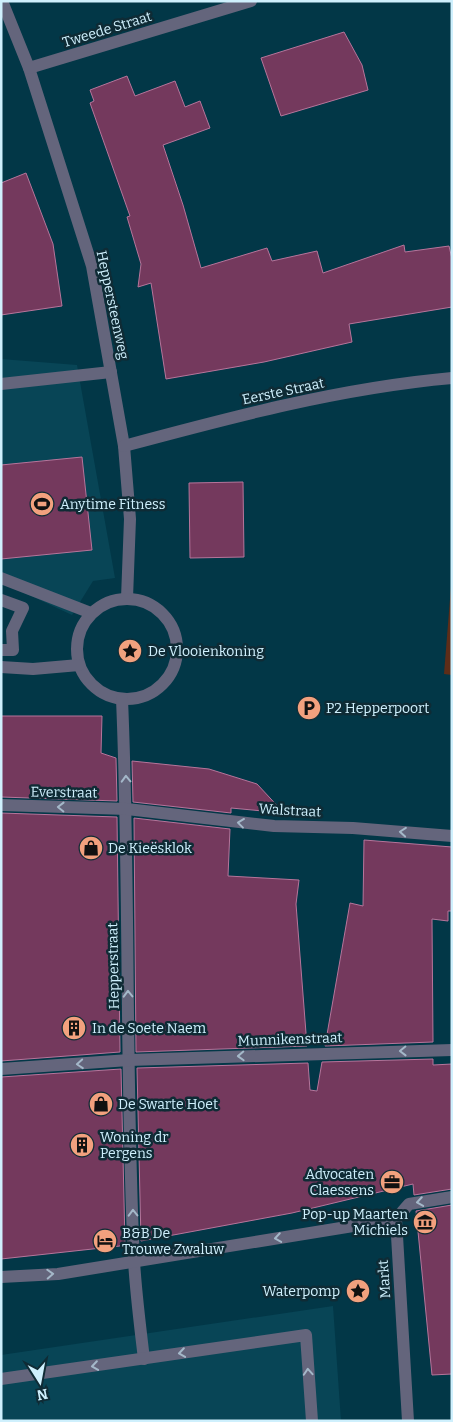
<svg xmlns="http://www.w3.org/2000/svg" width="453" height="1422" viewBox="0 0 453 1422" font-family="Bitter,serif">
	<style>
		.built { fill: #084556 }
		.green { fill: #5d2d18 }
		.building { fill: #74395d; stroke: #b6759b }
		.lines { fill: none; stroke-linecap: round; stroke-linejoin: round }
		.minor { stroke: #64657c; stroke-width: 12 }
		.oneway { stroke: #a4b8c9 }
		.labels { text-anchor: middle; stroke-width: 5; stroke-linejoin: round; paint-order: stroke }
		.street-label { font-size: 14px; fill: #cff0fd; stroke: #0f2b35 }
		.poi-label { font-size: 14px; fill: #cff0fd; stroke: #0f2b35; text-anchor: start }
	</style>
	<rect width="100%" height="100%" fill="#023747"/>
	<!-- built -->
	<g class="built">
		<polygon points="1,359 77,365 115,578 93,581 72,615 1,582"/>
		<polygon points="333,1306 341,1421 1,1421 1,1355"/>
	</g>
	<!-- green -->
	<polygon class="green" points="452,574 452,675 444,674"/>
	<!-- building -->
	<g class="building">
		<polygon points="344,32 362,65 368,90 281,116 261,58"/>
		<polygon points="127,76 135,96 175,81 185,107 200,101 210,128 163,145 183,205 201,268 267,248 272,261 317,251 323,273 404,245 405,252 449,246 452,259 452,307 349,324 352,342 264,362 166,379 151,283 138,287 141,264 127,217 130,216 90,103 94,101 90,90"/>
		<polygon points="26,173 53,244 62,306 1,315 1,183"/>
		<polygon points="82,457 92,550 1,559 1,465"/>
		<polygon points="243,482 244,557 190,558 189,483"/>
		<polygon points="1,716 102,716 101,753 116,758 117,801 1,797"/>
		<polygon points="132,761 209,769 257,784 284,813 231,808 231,813 133,802"/>
		<polygon points="1,813 117,817 120,1052 1,1061"/>
		<polygon points="134,818 230,829 228,876 299,880 296,904 307,1046 136,1052"/>
		<polygon points="364,840 452,847 452,911 448,911 448,921 432,919 433,1042 325,1046 350,903 363,906"/>
		<polygon points="433,1059 433,1065 452,1064 452,1189 414,1195 413,1184 292,1213 141,1241 137,1068 308,1063 310,1090 317,1091 322,1062"/>
		<polygon points="121,1069 125,1244 120,1245 120,1246 1,1259 1,1077"/>
		<polygon points="452,1205 452,1374 432,1375 416,1211"/>
	</g>
	<g class="lines">
		<!-- minor -->
		<g class="minor">
			<polyline points="2,1 29,68 92,266 124,446 130,519 127,598"/>
			<polyline points="29,68 251,1"/>
			<polyline points="1,384 111,372"/>
			<path d="M124,446C232,417 340,388 452,378"/>
			<polyline points="1,578 91,613"/>
			<circle cx="127" cy="649" r="50"/>
			<polyline points="1,600 23,608 12,631 13,650 1,650"/>
			<polyline points="1,667 33,669 79,665"/>
			<path d="M122,699C130,886 125,1074 134,1261C136,1294 140,1326 144,1359"/>
			<polyline points="1,805 127,809 274,826 353,828 452,836"/>
			<polyline points="1,1069 129,1060 452,1050"/>
			<polyline points="396,1219 408,1421"/>
			<polyline points="396,1219 409,1204 452,1197"/>
			<polyline points="1,1277 58,1274 396,1219"/>
			<polyline points="1,1379 306,1335 312,1421"/>
		</g>
	</g>
	<!-- one-way arrows -->
	<defs><path id="oneway-chevron" d="M-2-3.5L2.5 0L-2 3.5" fill="none" stroke-width="1.6" stroke-linecap="round" stroke-linejoin="round" transform="scale(1.25)"/></defs>
	<g class="oneway">
		<use href="#oneway-chevron" transform="translate(126 779) rotate(-92)"/>
		<use href="#oneway-chevron" transform="translate(61 807) rotate(-179)"/>
		<use href="#oneway-chevron" transform="translate(241 823) rotate(-173)"/>
		<use href="#oneway-chevron" transform="translate(403 832) rotate(-175)"/>
		<use href="#oneway-chevron" transform="translate(128 994) rotate(-91)"/>
		<use href="#oneway-chevron" transform="translate(403 1051) rotate(179)"/>
		<use href="#oneway-chevron" transform="translate(241 1056) rotate(178)"/>
		<use href="#oneway-chevron" transform="translate(80 1064) rotate(176)"/>
		<use href="#oneway-chevron" transform="translate(420 1202) rotate(171)"/>
		<use href="#oneway-chevron" transform="translate(133 1213) rotate(-91)"/>
		<use href="#oneway-chevron" transform="translate(278 1238) rotate(171)"/>
		<use href="#oneway-chevron" transform="translate(50 1274) rotate(-3)"/>
		<use href="#oneway-chevron" transform="translate(182 1353) rotate(172)"/>
		<use href="#oneway-chevron" transform="translate(95 1366) rotate(172)"/>
		<use href="#oneway-chevron" transform="translate(308 1372) rotate(-94)"/>
	</g>
	<!-- icons -->
	<defs>
		<g id="stadium-disc" transform="scale(1.25)"><circle r="9.5" fill="#f2a17e" stroke="#0f2b35"/><path d="M0-5a6.5 5 0 1 0 0 10a6.5 5 0 1 0 0-10ZM-3.5-1.8h7v3.6h-7Z" fill="#111"/></g>
		<g id="sight-disc" transform="scale(1.25)"><circle r="9.5" fill="#f2a17e" stroke="#0f2b35"/><path d="M0-6L1.8-2.2L6-1.7L2.9 1.2L3.7 5.4L0 3.3L-3.7 5.4L-2.9 1.2L-6-1.7L-1.8-2.2Z" fill="#111"/></g>
		<g id="parking-disc" transform="scale(1.25)"><circle r="9.5" fill="#f2a17e" stroke="#0f2b35"/><path d="M-3.5-5.5H1a3.5 3.5 0 0 1 0 7H-1V5.5H-3.5ZM-1-3.4V-.6H.8a1.4 1.4 0 0 0 0-2.8Z" fill="#111"/></g>
		<g id="shop-disc" transform="scale(1.25)"><circle r="9.5" fill="#f2a17e" stroke="#0f2b35"/><path d="M-5-2.5h2.3a2.7 3.5 0 0 1 5.4 0H5L5.5 6h-11ZM-1.5-2.5h3a1.5 2.3 0 0 0-3 0Z" fill="#111"/></g>
		<g id="building-disc" transform="scale(1.25)"><circle r="9.5" fill="#f2a17e" stroke="#0f2b35"/><path d="M-4-6H4V6H1V3H-1V6H-4ZM-2.5-4.3h1.7v1.8h-1.7ZM.8-4.3h1.7v1.8H.8ZM-2.5-1h1.7V.8h-1.7ZM.8-1h1.7V.8H.8Z" fill="#111"/></g>
		<g id="office-disc" transform="scale(1.25)"><circle r="9.5" fill="#f2a17e" stroke="#0f2b35"/><path d="M-6-3h4V-5.5h4V-3h4V5H-6ZM-1-4.5V-3h2v-1.5ZM-6 0V1H6V0Z" fill="#111"/></g>
		<g id="museum-disc" transform="scale(1.25)"><circle r="9.5" fill="#f2a17e" stroke="#0f2b35"/><path d="M0-6L6-3V-2H-6V-3ZM-5-1h2V3h-2ZM-1-1h2V3h-2ZM3-1h2V3H3ZM-6 4H6V6H-6Z" fill="#111"/></g>
		<g id="hotel-disc" transform="scale(1.25)"><circle r="9.5" fill="#f2a17e" stroke="#0f2b35"/><path d="M-6-4.5h1.5V1H6V5H4.5V3h-9V5H-6ZM-4 0a1.8 1.8 0 1 1 3.6 0ZM.5 0V-2.5h3Q6-2.5 6 0Z" fill="#111"/></g>
	</defs>
	<g fill-rule="evenodd">
		<use href="#stadium-disc" x="42" y="504"/>
		<use href="#sight-disc" x="130" y="651"/>
		<use href="#parking-disc" x="309" y="708"/>
		<use href="#shop-disc" x="91" y="848"/>
		<use href="#building-disc" x="74" y="1028"/>
		<use href="#shop-disc" x="101" y="1104"/>
		<use href="#building-disc" x="82" y="1145"/>
		<use href="#office-disc" x="392" y="1182"/>
		<use href="#museum-disc" x="425" y="1222"/>
		<use href="#hotel-disc" x="105" y="1241"/>
		<use href="#sight-disc" x="358" y="1291"/>
	</g>
	<g class="labels">
		<!-- street labels -->
		<g class="street-label">
			<text transform="translate(107 29) rotate(-17)" y="5">Tweede Straat</text>
			<text transform="translate(113 305) rotate(78)" y="5">Heppersteenweg</text>
			<text transform="translate(283 391) rotate(-12)" y="5">Eerste Straat</text>
			<text transform="translate(64 792) rotate(1)" y="5">Everstraat</text>
			<text transform="translate(290 810) rotate(3)" y="5">Walstraat</text>
			<text transform="translate(113 966) rotate(-91)" y="5">Hepperstraat</text>
			<text transform="translate(290 1039) rotate(-2)" y="5">Munnikenstraat</text>
			<text transform="translate(384 1279) rotate(-94)" y="5">Markt</text>
		</g>
		<!-- poi labels -->
		<g class="poi-label">
			<text x="60" y="509">Anytime Fitness</text>
			<text x="148" y="656">De Vlooienkoning</text>
			<text x="326" y="713">P2 Hepperpoort</text>
			<text x="108" y="853">De Kieësklok</text>
			<text x="92" y="1033">In de Soete Naem</text>
			<text x="118" y="1109">De Swarte Hoet</text>
			<text x="100" y="1142">Woning dr<tspan x="100" dy="16">Pergens</tspan></text>
			<text x="374" y="1179" text-anchor="end">Advocaten<tspan x="374" dy="16">Claessens</tspan></text>
			<text x="408" y="1219" text-anchor="end">Pop-up Maarten<tspan x="408" dy="16">Michiels</tspan></text>
			<text x="122" y="1238">B&amp;B De<tspan x="122" dy="16">Trouwe Zwaluw</tspan></text>
			<text x="340" y="1296" text-anchor="end">Waterpomp</text>
		</g>
	</g>
	<!-- border -->
	<rect width="453" height="1422" fill="none" stroke="#cff0fd" stroke-width="5"/>
	<!-- north arrow -->
	<g transform="translate(40 1382) rotate(169)" stroke="#0f2b35" stroke-width="4" paint-order="stroke">
	<path d="M0-4L9 19L0 12L-9 19Z" fill="#cff0fd"/>
	<text y="-8" font-size="14" font-weight="bold" text-anchor="middle" fill="#cff0fd">N</text>
	</g>
</svg>
